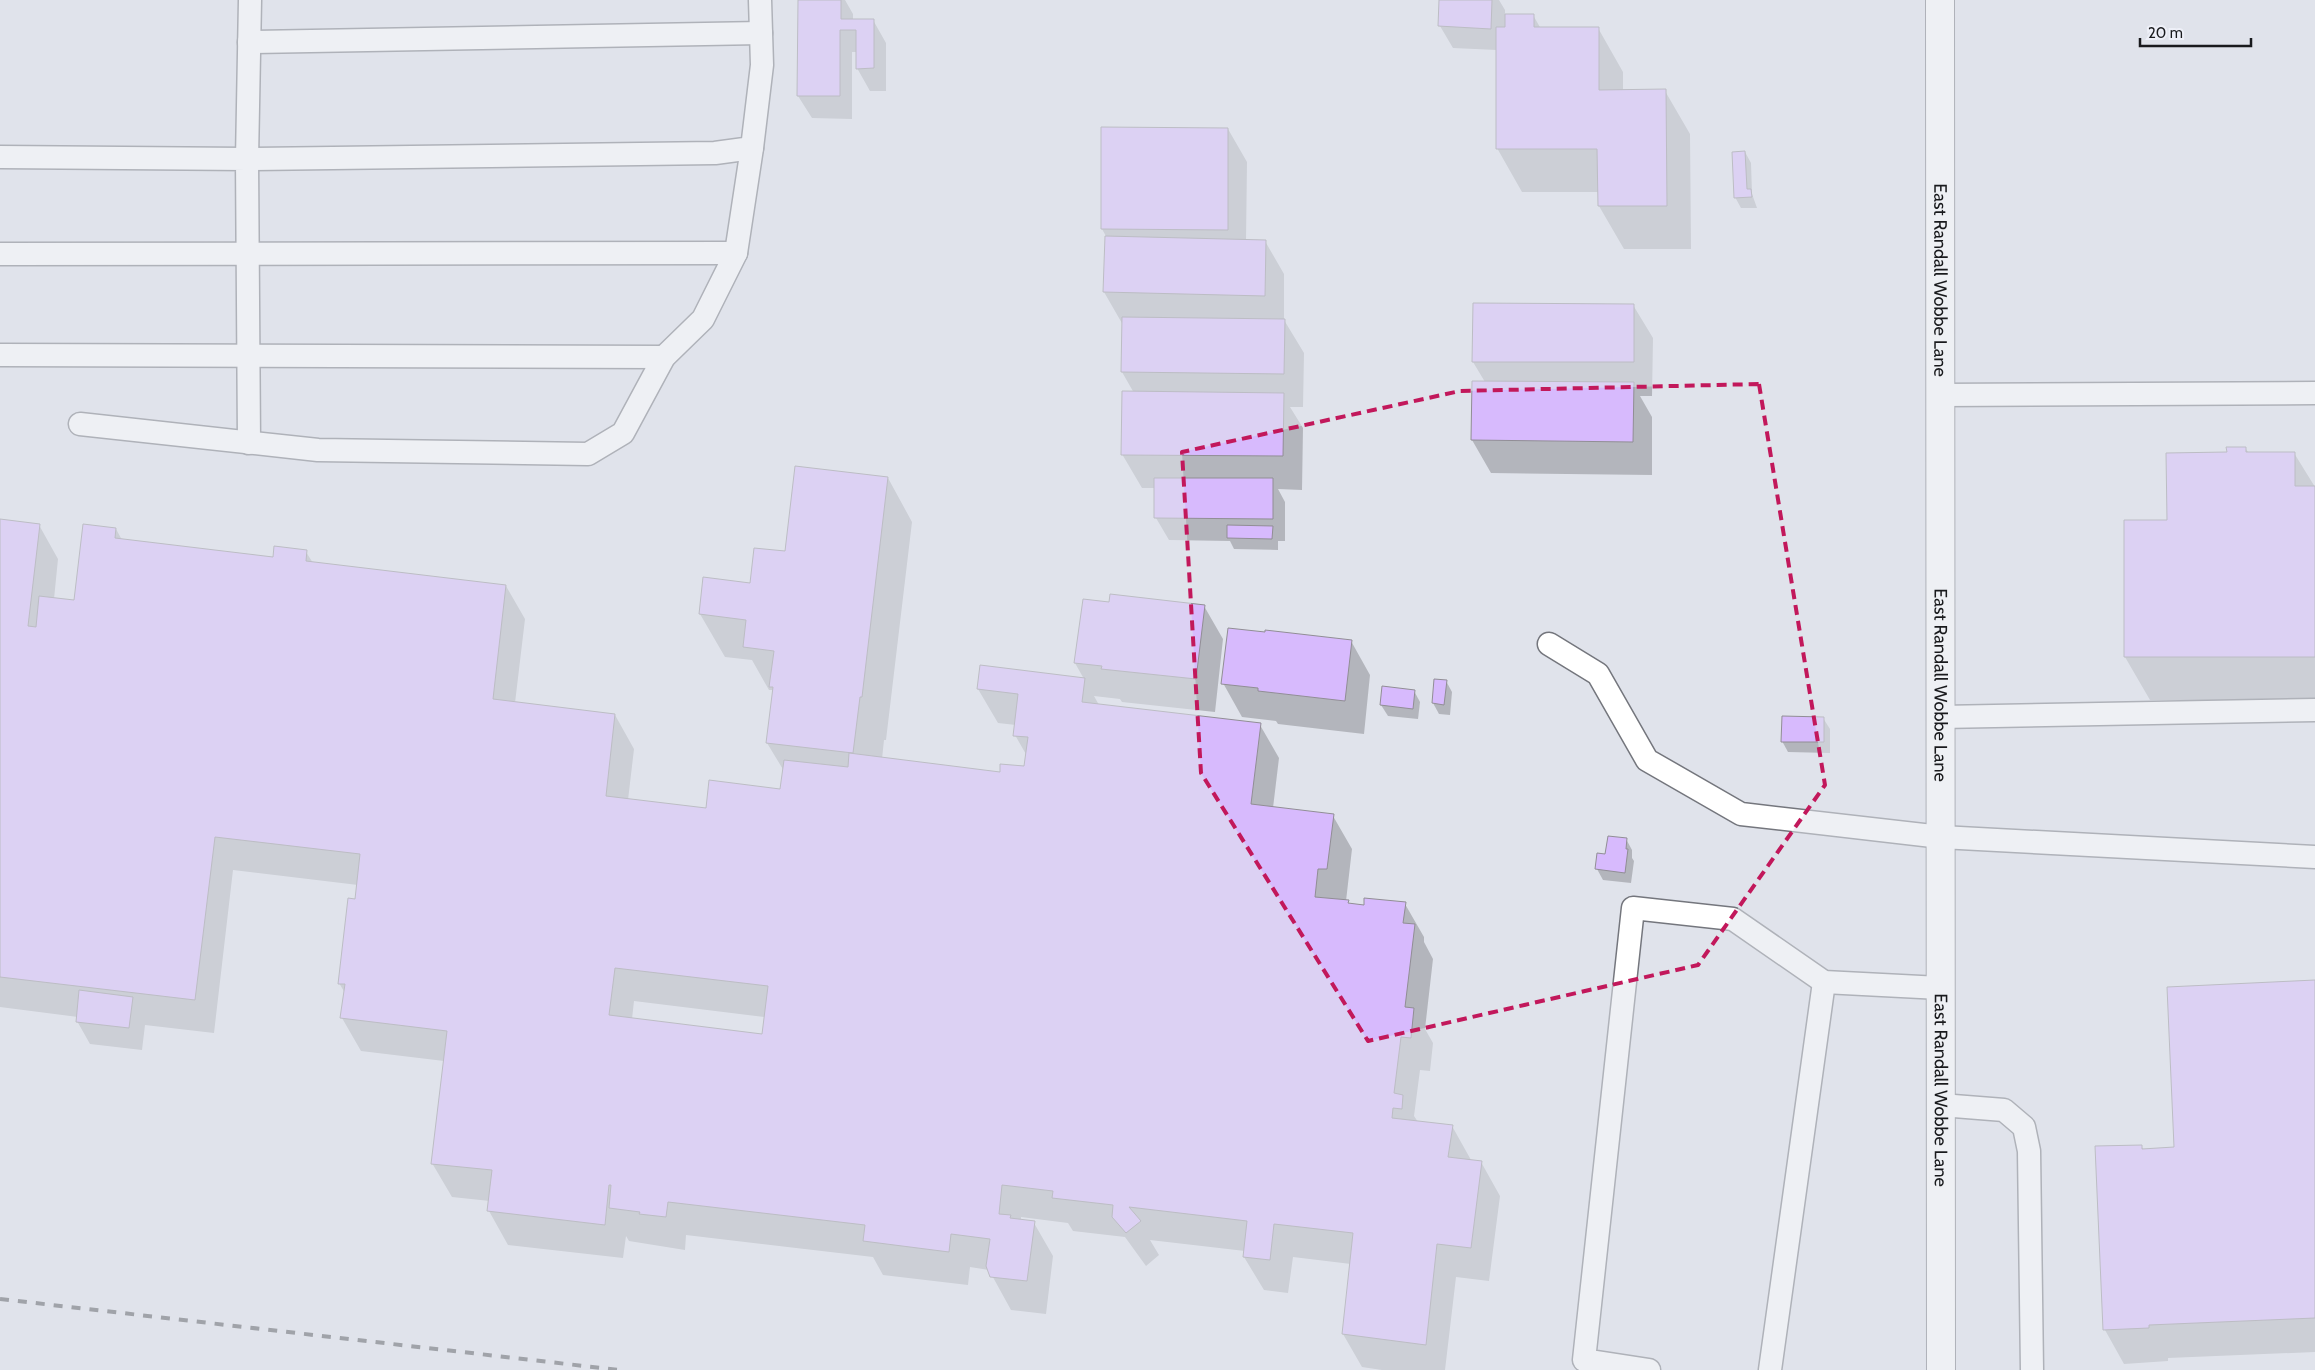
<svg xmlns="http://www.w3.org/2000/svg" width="2315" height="1370" viewBox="0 0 2315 1370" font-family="Cabin,sans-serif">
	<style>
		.shadow { fill: #0003; fill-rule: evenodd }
		.building { fill: #d7bafd; stroke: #918e95; fill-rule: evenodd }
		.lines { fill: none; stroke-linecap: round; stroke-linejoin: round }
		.service-casing { stroke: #74767d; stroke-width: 25 }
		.tertiary-casing { stroke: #74767d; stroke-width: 30 }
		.service { stroke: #fff; stroke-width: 22 }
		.tertiary { stroke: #fff; stroke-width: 28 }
		.rail { stroke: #535459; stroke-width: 4; stroke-dasharray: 9 9; stroke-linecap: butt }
		.marked { fill: none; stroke: #c2185b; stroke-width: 4; stroke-dasharray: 10 6; stroke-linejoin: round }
		.labels { text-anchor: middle; stroke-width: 4; stroke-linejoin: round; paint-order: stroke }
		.street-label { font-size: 18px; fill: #191a1d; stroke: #eef0f8 }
	</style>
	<rect width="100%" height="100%" fill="#e0e3eb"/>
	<!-- shadow -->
	<g class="shadow">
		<polygon points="799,0 845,0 853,14 853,20 873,20 886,43 886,91 870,91 857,68 857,52 852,52 852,119 812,118 798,96"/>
		<polygon points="1441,0 1499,0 1505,10 1505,15 1533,15 1541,29 1598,28 1623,72 1623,91 1665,91 1690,134 1691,249 1624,249 1599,206 1599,192 1522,192 1497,148 1497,50 1453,48 1440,26"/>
		<polygon points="1228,129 1247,162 1246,241 1265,241 1284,274 1284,320 1304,353 1303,407 1290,407 1303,428 1302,490 1278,489 1285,502 1285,541 1278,541 1278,550 1234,549 1230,541 1169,540 1156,518 1156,488 1142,488 1122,454 1134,393 1122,372 1123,325 1104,292 1107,238 1102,229"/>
		<polygon points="1745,152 1751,163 1752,194 1757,208 1741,208 1735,197"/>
		<polygon points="1633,305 1653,338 1652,396 1640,396 1652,417 1652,475 1491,473 1472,440 1485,382 1473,362"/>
		<polygon points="2245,448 2249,453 2294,453 2315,487 2315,700 2150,700 2125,657 2125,521 2168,521 2228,454"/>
		<path d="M888,478L912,522L886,740H884L882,759L1001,773L1026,768L1027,756L1015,735L1016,725L998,723L978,689L1084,679L1075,663L1110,603L1204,606L1223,639L1215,712L1122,702L1120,699L1094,696L1099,705L1260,725L1279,758L1273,808L1333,816L1352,849L1346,901L1350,904L1365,906L1405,904L1424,937V942L1433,959L1425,1029L1433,1043L1430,1071L1420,1070L1414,1116L1418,1122L1452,1126L1471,1160L1481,1162L1500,1196L1489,1281L1456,1277L1445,1370H1382L1362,1367L1343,1334L1351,1264L1293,1257L1288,1293L1264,1290L1244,1257L1245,1251L1150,1240L1159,1255L1146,1266L1125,1237L1073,1231L1068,1223L1021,1217V1221L1034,1223L1053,1256L1046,1314L1011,1310L989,1270L970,1267L968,1285L883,1275L873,1257L686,1235L685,1250L629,1241L626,1236L623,1258L508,1245L489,1211L490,1201L452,1197L432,1163L444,1061L361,1051L342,1018L345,993L339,983L358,885L233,870L214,1033L145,1025L142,1050L90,1044L77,1021L78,1017L0,1007V521L39,525L58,559L54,599L75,601L116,529L122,540L274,558L306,552L313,563L506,586L525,619L515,703L615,715L634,749L628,800L707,809L782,791L784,771L767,743L773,690H769L752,660L725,657L700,614L751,584L786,553ZM634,1001L765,1017L763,1035L632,1019Z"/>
		<polygon points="1351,641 1370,675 1364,734 1278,724 1276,721 1242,717 1223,683"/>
		<polygon points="1446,681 1452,692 1450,715 1439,714 1433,703"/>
		<polygon points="1414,691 1420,702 1418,719 1388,716 1381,705"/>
		<polygon points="1823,718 1830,729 1830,753 1788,752 1782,741"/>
		<polygon points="1626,839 1632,850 1632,858 1634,861 1631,883 1603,880 1597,869 1607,856"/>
		<polygon points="2315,981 2315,1352 2168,1358 2168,1361 2124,1364 2105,1330 2096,1148 2141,1146 2144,1150 2175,1148"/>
	</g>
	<!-- building -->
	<g class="building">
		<polygon points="798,0 841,0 841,19 874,19 874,68 856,69 856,30 840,30 840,96 797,96"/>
		<polygon points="1439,0 1492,0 1491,29 1438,26"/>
		<polygon points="1505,14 1534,14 1534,27 1599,27 1599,90 1666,89 1667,206 1598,206 1597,149 1496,149 1496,27 1505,27"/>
		<polygon points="1101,127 1228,128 1228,230 1101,229"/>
		<polygon points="1745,151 1747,189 1751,189 1752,197 1734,198 1732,152"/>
		<polygon points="1105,236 1266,240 1265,296 1103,292"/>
		<polygon points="1473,303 1634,304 1634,362 1472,362"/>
		<polygon points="1122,317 1285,319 1284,374 1121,372"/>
		<polygon points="1472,381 1634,382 1633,442 1471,440"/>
		<polygon points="1122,391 1284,393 1283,456 1121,455"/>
		<polygon points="2226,447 2246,447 2246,452 2295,452 2295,486 2315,486 2315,657 2124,657 2124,520 2167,520 2166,453 2227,452"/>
		<polygon points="795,466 888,477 862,697 860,697 853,753 766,743 773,687 769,687 774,651 743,647 746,620 699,614 703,577 750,583 754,548 785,551"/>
		<polygon points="1154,478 1273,478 1273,519 1154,518"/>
		<path d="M0,519L40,524L28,626L36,627L39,596L74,600L83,524L116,528L115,538L273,557L274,546L307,550L306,561L506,585L493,699L615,714L606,796L706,808L709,780L780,789L784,760L848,767L849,753L1000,772V764L1024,766L1028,737L1013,736L1018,694L977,689L980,665L1085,678L1082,702L1261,723L1251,804L1334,814L1327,869H1318L1315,897L1349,900L1348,903L1364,905V898L1406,902L1403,923L1415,924L1405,1007L1414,1008L1411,1038L1401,1037L1394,1093L1403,1095L1402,1109L1393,1108L1392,1118L1453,1125L1448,1157L1482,1161L1471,1248L1437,1244L1426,1345L1342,1334L1353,1233L1274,1224L1270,1260L1243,1257L1247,1221L1129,1207L1141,1221L1126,1233L1112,1217L1113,1205L1052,1198L1053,1191L1002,1185L999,1214L1011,1215L1010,1218L1035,1221L1027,1281L990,1277L986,1266L990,1239L951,1234L949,1252L863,1241L865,1225L668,1202L666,1217L639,1214L640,1212L609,1208L611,1185H609L605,1225L487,1211L492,1170L431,1164L447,1031L340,1018L345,984H338L348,898L355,899L360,854L215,837L195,1000L0,977ZM615,968L768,986L762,1034L609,1015Z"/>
		<polygon points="1227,525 1273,526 1272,539 1227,538"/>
		<polygon points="1110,594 1205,605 1196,679 1101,669 1102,666 1074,663 1083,599 1109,602"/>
		<polygon points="1228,628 1265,632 1265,630 1352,640 1345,701 1258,691 1258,688 1221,684"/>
		<polygon points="1434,679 1447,680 1444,705 1432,703"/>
		<polygon points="1382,686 1415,690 1413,709 1380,705"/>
		<polygon points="1782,716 1824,717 1824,742 1781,742"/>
		<polygon points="1608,836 1627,838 1626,849 1628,849 1625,873 1595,869 1597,853 1605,854"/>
		<polygon points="2315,980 2315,1318 2149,1325 2149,1328 2103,1330 2095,1146 2142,1145 2142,1149 2174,1147 2167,987"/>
		<polygon points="79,990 133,997 129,1028 76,1022"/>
	</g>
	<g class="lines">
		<!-- service casing -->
		<g class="service-casing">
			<g id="service">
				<polyline points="250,0 247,159 715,153 752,148 762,65 760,0"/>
				<polyline points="249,42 761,33"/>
				<polyline points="0,157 247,159 249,443"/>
				<polyline points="0,254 736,253"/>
				<polyline points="0,355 664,357"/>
				<polyline points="1940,395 2315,393"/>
				<polyline points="80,424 318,450 588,454 623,433 664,357 703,319 736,253 752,148"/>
				<polyline points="1549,644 1598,674 1647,760 1741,814 1941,837 2315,857"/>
				<polyline points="1941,717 2315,710"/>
				<polyline points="1941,1105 2004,1110 2024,1127 2029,1151 2032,1370"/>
				<polyline points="1649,1370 1584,1360 1633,908 1733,919 1824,982 1940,988"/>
				<polyline points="1770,1370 1824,982"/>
			</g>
		</g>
		<!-- tertiary casing -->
		<g class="tertiary-casing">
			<g id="tertiary">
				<path id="s1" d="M1940,0L1941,1370"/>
			</g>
		</g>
		<!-- service -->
		<use href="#service" class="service"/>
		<!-- tertiary -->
		<use href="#tertiary" class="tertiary"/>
		<!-- rail -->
		<polyline class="rail" points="0,1299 619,1370"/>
	</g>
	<!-- marked area -->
	<path d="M0 0H2315V1370H0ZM1759,384L1825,785L1698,965L1368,1041L1201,773L1182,452L1460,391Z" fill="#e0e3eb" fill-opacity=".55" fill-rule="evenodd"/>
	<path class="marked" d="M1759,384L1825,785L1698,965L1368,1041L1201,773L1182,452L1460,391Z"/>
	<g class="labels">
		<!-- street labels -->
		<g class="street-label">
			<text dy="6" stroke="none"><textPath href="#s1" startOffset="280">East Randall Wobbe Lane</textPath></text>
			<text dy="6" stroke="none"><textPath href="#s1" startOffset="685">East Randall Wobbe Lane</textPath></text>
			<text dy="6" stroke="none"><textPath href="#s1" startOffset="1090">East Randall Wobbe Lane</textPath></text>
		</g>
	</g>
	<!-- scale -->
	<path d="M2140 38v8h111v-8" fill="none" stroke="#191a1d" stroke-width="2.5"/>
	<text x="2148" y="38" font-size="15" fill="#191a1d" stroke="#eef0f8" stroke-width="4" paint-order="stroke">20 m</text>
</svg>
